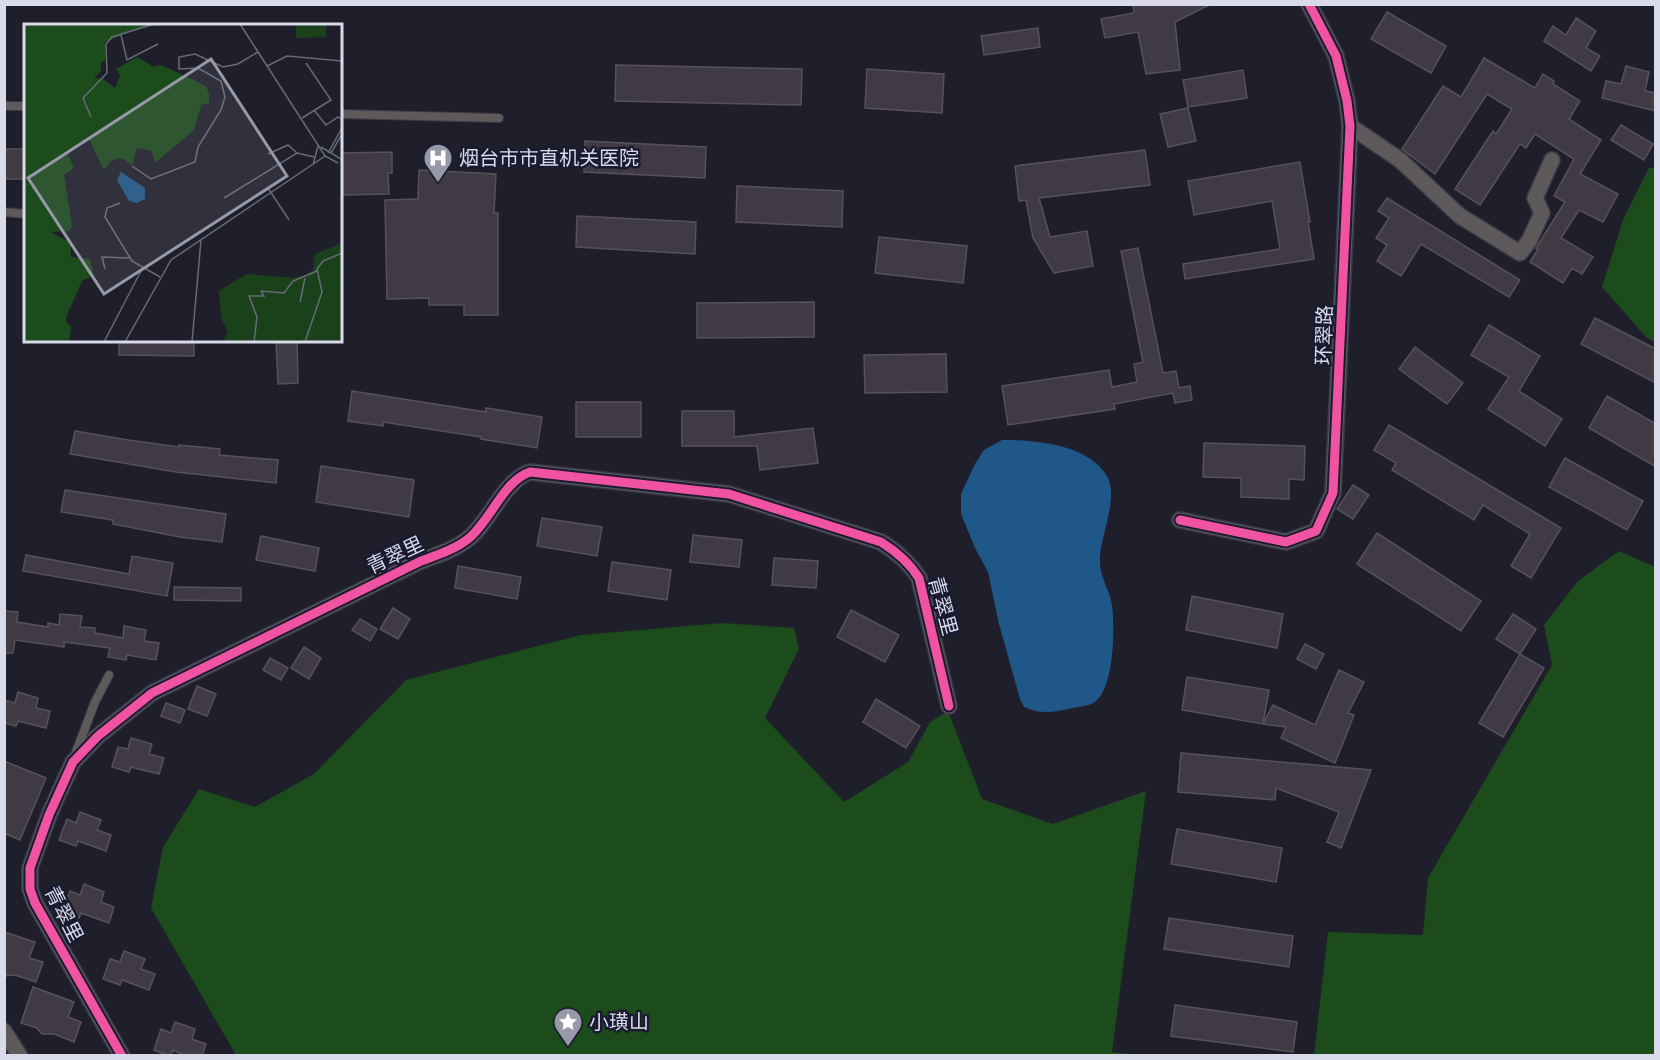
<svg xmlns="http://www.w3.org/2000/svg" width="1660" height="1060" viewBox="0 0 1660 1060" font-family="Roboto,'Noto Sans SC',sans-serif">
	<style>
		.forest { fill: #1c4b1c }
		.water { fill: #1e5788 }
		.building { fill: #3f3a43; stroke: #57525a; stroke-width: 1.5 }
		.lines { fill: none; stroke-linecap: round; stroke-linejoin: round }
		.service-casing { stroke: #3a3a46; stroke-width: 10 }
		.minor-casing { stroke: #3a3a46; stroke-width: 18 }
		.service { stroke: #5e5a5c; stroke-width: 8 }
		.minor { stroke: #5e5a5c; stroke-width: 15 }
		.cycleway-casing { stroke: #1a1a31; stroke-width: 13 }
		.cycleway { stroke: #f153a3; stroke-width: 9 }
		.labels { text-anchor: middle; stroke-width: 5; stroke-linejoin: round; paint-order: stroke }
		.poi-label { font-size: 20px; fill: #d9daea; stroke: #1a1a31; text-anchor: start }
		.street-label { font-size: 20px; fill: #d9daea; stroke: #1a1a31 }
		.inset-road { fill: none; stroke: #696a78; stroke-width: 1.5 }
		.view { fill: #9899a8; fill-opacity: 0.15; stroke: #9899a8; stroke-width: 3 }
		.inset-edge { fill: none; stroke: #d9daea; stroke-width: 3 }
	</style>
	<rect width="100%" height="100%" fill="#1f1f2c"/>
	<!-- forest -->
	<g class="forest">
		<polygon points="1649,168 1656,168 1655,342 1646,337 1602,287 1623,220"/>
		<polygon points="1619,551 1655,567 1655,1055 1314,1055 1328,932 1423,935 1428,878 1552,665 1544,625 1578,581"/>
		<polygon points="723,623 794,628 799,649 765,718 844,802 908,762 930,722 948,711 982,799 1053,824 1146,791 1112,1052 1137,1055 236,1055 151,908 163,847 199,789 255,807 314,774 406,680 581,635"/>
	</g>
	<!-- water -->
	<path class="water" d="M1002,440C1035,440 1088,444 1107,476C1119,497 1101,534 1100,557C1099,578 1109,587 1112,605C1115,628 1114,682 1098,699C1092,706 1082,706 1073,708C1055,712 1042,715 1024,707L1020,699L999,624L988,572L975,548L961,514V494L975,464L984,450Z"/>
	<!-- building -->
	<g class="building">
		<polygon points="1133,4 1211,4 1175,22 1180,70 1146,74 1138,32 1105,38 1101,19 1134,13"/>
		<polygon points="1387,12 1446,46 1431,73 1371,39"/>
		<polygon points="1576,18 1596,31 1586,48 1600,56 1591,71 1544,41 1553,26 1566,35"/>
		<polygon points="1038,28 1040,47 984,55 981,36"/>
		<polygon points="1484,58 1535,88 1543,74 1554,81 1553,84 1580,101 1569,119 1601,140 1580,174 1618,194 1603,222 1579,210 1561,238 1593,257 1582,274 1572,268 1563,283 1530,262 1538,249 1536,248 1565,202 1554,196 1574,159 1535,134 1526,148 1520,144 1480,205 1455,189 1493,131 1496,134 1512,109 1487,94 1435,174 1402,149 1443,86 1461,97"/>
		<polygon points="616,65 802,69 801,105 615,101"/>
		<polygon points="1626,66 1649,72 1645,91 1656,93 1656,111 1602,98 1606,81 1621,84"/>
		<polygon points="867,69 944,74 942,113 865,108"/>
		<polygon points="1243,70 1247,98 1188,107 1183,80"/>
		<polygon points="1188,108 1196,141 1168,147 1160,114"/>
		<polygon points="1621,125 1653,144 1644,160 1611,140"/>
		<polygon points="585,141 706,147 705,178 584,172"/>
		<rect x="4" y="149" width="20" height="30"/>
		<polygon points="1145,150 1150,185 1039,198 1050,237 1087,231 1093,266 1054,273 1033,238 1026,200 1019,201 1015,166"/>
		<polygon points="392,152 392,173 388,173 389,194 340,195 340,153"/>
		<polygon points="1300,162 1310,222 1308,222 1314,259 1185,279 1183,264 1280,249 1272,201 1194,215 1188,181"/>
		<polygon points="419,170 496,174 494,213 498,213 498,315 464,315 464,305 429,305 429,298 387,299 385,200 418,199"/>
		<polygon points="737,186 843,191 842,227 736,222"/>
		<polygon points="1387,198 1520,280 1509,297 1421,244 1401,276 1377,261 1387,245 1376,238 1389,218 1378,211"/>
		<polygon points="577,216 696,222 695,254 576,247"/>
		<polygon points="879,237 967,246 963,283 875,273"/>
		<polygon points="1138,248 1163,373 1176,371 1179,388 1190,386 1192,400 1175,403 1173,393 1114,404 1115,409 1008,425 1002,386 1109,370 1112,387 1137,382 1134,364 1143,362 1121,251"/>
		<polygon points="814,302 814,337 697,338 697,303"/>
		<polygon points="1595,318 1656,349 1656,383 1581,344"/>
		<polygon points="1489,325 1540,356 1519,391 1562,419 1545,446 1488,409 1509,377 1471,355"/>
		<polygon points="276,340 297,340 298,383 278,384"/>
		<polygon points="119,342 194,343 194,356 119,355"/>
		<polygon points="1415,347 1463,383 1447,404 1399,369"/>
		<polygon points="946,354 947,392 865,393 864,355"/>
		<polygon points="352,391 486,412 486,408 542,417 537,448 481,439 481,437 383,422 383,426 348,421"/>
		<polygon points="1607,396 1656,424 1656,467 1589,428"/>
		<rect x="576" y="402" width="65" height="35"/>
		<polygon points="682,411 734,411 734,437 813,428 818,463 760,470 757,446 682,446"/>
		<polygon points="1389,425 1561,528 1531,578 1511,566 1530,534 1483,505 1474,520 1392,470 1396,463 1374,450"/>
		<polygon points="75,431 128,440 179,447 179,445 220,449 219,455 278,460 276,483 176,472 70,454"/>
		<polygon points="1204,443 1305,446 1304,480 1289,479 1289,499 1241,497 1241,478 1203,477"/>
		<polygon points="1565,458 1643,501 1627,530 1549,487"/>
		<polygon points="321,466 414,480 409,517 316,502"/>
		<polygon points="1353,485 1369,495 1353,519 1337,509"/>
		<polygon points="65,490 226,514 222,542 180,537 113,524 113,520 61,512"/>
		<polygon points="542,518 602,527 597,556 537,546"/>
		<polygon points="1377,533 1481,601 1461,631 1357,564"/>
		<polygon points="693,535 742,540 739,567 690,562"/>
		<polygon points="261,536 319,548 315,571 256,560"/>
		<polygon points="26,555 129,574 132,556 173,563 167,596 23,571"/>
		<polygon points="774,558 818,561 816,588 772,585"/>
		<polygon points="612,562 671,570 667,600 608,591"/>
		<polygon points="458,566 521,577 517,599 455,588"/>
		<polygon points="174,587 241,588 241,601 174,600"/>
		<polygon points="1192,596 1283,614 1277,648 1186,630"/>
		<polygon points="393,608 410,619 398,639 380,629"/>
		<polygon points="851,610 899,635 885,662 837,637"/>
		<polygon points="4,611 18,612 17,622 48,627 48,623 59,625 60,614 82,616 80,627 95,628 95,633 123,638 124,626 146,630 144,641 159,643 156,660 127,655 126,660 108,657 110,648 64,642 64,647 15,640 13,653 4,653"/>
		<polygon points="1513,614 1536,629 1520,654 1496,639"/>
		<polygon points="360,619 377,629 370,641 352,630"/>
		<polygon points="1305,644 1324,654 1316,669 1297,659"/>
		<polygon points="304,647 321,658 309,679 291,668"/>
		<polygon points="1520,654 1544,668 1503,737 1479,723"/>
		<polygon points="270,658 288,668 281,680 263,670"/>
		<polygon points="1339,670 1364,682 1348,713 1354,715 1335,763 1281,738 1286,727 1263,724 1273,705 1315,725"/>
		<polygon points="1187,677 1269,690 1263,724 1182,710"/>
		<polygon points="197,686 216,694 207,716 188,709"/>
		<polygon points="18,692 38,698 36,708 50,711 46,728 18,721 16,726 4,723 4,700 15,703"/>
		<polygon points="876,699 920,726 906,748 863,722"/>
		<polygon points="166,703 185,710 180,723 161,716"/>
		<polygon points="131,738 152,744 149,754 164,758 159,774 131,767 129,772 112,767 118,747 128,749"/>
		<polygon points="1181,753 1371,770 1341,848 1327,842 1339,812 1276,788 1275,800 1178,792"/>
		<polygon points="4,761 46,778 20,840 4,833"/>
		<polygon points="80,812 101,820 97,830 111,835 106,851 78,841 76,846 59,840 67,819 76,823"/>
		<polygon points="1177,829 1282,848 1276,882 1171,864"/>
		<polygon points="84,884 104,892 101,902 114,907 109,923 81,913 79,918 62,912 70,891 80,895"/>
		<polygon points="1169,918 1293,936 1289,967 1164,949"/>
		<polygon points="4,932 35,942 29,958 43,962 36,982 15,975 4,976"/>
		<polygon points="124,951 145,959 141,969 155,974 149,990 122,980 120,985 103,979 110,959 120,962"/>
		<polygon points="33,987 74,1002 68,1017 81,1022 74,1042 54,1034 42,1034 37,1028 21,1023"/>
		<polygon points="1175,1005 1297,1022 1293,1052 1171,1036"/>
		<polygon points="175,1022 195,1029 192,1039 206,1044 202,1056 187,1056 173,1050 170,1056 154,1050 161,1029 171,1033"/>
	</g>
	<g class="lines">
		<!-- service casing -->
		<g class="service-casing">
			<g id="service">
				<polyline points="4,106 26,106"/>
				<polyline points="340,114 499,118"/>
				<polyline points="4,212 26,214"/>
				<polyline points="76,752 95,702 109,675"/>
			</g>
		</g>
		<!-- minor casing -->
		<g class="minor-casing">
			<g id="minor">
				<polyline points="1350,126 1400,160 1460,216 1520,253 1529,241 1542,213 1535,198 1552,160"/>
				<polyline points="1180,520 1286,542 1316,531 1333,493 1350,126 1347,101 1336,56 1309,4"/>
				<polyline points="4,1031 20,1056"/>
				<path d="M122,1056L35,903L30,889V868L49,815L73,762L98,736L152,693L421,561C437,555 454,550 468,539C490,522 503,481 530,472L729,494L881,542C897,552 909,562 919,578L949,706"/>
			</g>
		</g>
		<!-- service -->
		<use href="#service" class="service"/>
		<!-- minor -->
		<use href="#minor" class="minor"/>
		<!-- cycleway casing -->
		<g class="cycleway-casing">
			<g id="cycleway">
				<polyline points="1180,520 1286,542 1316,531 1333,493 1350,126 1347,101 1336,56 1309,4"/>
				<path d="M122,1056L35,903L30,889V868L49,815L73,762L98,736L152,693L421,561C437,555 454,550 468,539C490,522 503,481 530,472L729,494L881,542C897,552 909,562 919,578L949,706"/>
			</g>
		</g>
		<!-- cycleway -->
		<use href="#cycleway" class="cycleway"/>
	</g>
	<!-- icons -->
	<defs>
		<g id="hospital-pin" transform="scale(1.5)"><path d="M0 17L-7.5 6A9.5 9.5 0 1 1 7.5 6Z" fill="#9899a8" stroke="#1a1a31"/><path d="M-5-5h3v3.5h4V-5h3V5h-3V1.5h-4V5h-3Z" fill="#fff"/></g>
		<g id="sight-pin" transform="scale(1.5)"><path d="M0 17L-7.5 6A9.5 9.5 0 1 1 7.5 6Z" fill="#9899a8" stroke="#1a1a31"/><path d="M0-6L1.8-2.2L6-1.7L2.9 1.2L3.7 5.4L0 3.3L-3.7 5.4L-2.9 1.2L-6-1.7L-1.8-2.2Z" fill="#fff"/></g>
	</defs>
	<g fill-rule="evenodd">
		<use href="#hospital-pin" x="438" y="158"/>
		<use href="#sight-pin" x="568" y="1022"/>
	</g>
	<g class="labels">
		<!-- poi labels -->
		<g class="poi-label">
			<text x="459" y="165">烟台市市直机关医院</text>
			<text x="589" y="1029">小璜山</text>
		</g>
		<!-- street labels -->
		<g class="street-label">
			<text transform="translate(1324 335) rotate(-88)" y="7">环翠路</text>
			<text transform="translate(395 555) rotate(-25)" y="7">青翠里</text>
			<text transform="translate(943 606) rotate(75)" y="7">青翠里</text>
			<text transform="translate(64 914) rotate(63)" y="7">青翠里</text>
		</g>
	</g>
	<!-- overview -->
	<g transform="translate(24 24)">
		<rect width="318" height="318" fill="#1f1f2c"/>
		<path d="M272,0H302V13L272,14ZM318,219V318H198L204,309L197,294L195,267L222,250L269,254L282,251L289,246L291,230Z" fill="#1b411b"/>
		<path d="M0,0H126L81,18V38H77V47L70,54L79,55L91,64L96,51L92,45L113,33L130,43L137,41L161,52L182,62L185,70V79L177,81L170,106L131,139L128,127L113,124L108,141L98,134L88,136L80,146L65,115L42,127L50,144L40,151L48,201L45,207L27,208L47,219V233L66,235L70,251L58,257L43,291L42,298L47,302L45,318H0Z" fill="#1c4b1c"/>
		<path d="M97,148L121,164V175L113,179L105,177L93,156Z" fill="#1e5788"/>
		<path class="inset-road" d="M216,0L301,132L314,139M97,11L103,36L134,20M243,42L263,32L318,37M290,86L302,101L314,93L317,95M67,93L59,74L83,49L82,20L88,13L130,0M278,94L307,76L282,39M297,123L317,135M304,129L318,104M307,129L318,110M244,130L264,121L273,129M289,141L294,122M108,142L127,155L171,138L174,123L197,86L201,73L197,57L174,44L155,45V33L171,30L199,43L214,40L234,28M244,164L265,196M200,174L273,129L290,133M96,179L83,184L81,193L108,237L136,253M81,245L78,233L105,234M276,278L281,254M80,318L118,245M101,318L147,236L301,132M168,318L177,216M230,318L233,293L225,272H240L237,267L260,269L269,257L293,247M281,318L298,268L293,245L299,237L318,229"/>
		<path class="view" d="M187,35L263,152L80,270L4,154Z"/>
		<rect width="318" height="318" class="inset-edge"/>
	</g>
	<!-- border -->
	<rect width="1660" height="1060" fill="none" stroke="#d9daea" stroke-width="12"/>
</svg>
